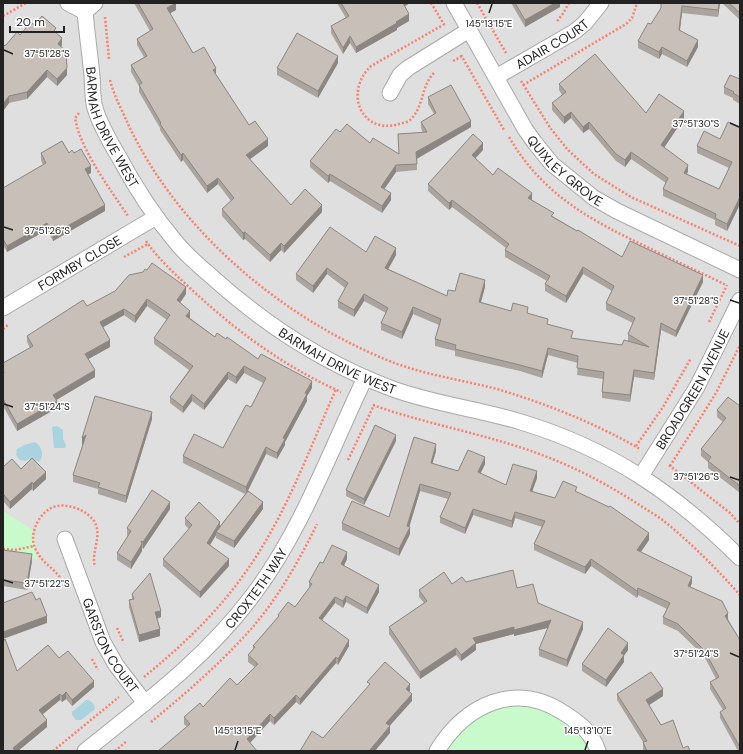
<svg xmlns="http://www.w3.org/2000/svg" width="743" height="754" viewBox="0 0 743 754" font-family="'DM Sans',sans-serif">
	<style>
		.residential { fill: #e0dfdf }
		.park { fill: #c8facc }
		.water { fill: #aad3df }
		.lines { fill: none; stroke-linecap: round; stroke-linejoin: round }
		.street-casing { stroke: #a9a9a9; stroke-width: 17 }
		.path { stroke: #fa8072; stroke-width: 2.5; stroke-dasharray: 2 2; stroke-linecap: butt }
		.street { stroke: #fff; stroke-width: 15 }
		.wall { fill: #aba49e }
		.shaded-wall { fill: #8b8681 }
		.building { fill: #c7bfb8; stroke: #8b8681 }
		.ticks { fill: none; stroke: #222; stroke-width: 1.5 }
		.labels { text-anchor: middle; stroke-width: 3; stroke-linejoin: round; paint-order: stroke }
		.street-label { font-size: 13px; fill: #222; stroke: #fff }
		.ticks-label { font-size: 10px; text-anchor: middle; fill: #222; stroke: #fff; stroke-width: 3; stroke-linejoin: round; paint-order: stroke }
	</style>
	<rect width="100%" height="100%" fill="#f2efe9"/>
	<!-- residential -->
	<rect class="residential" x="3" y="3" width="737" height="748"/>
	<!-- park -->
	<g class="park">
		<polygon points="3,511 33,530 37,559 3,554"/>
		<polygon points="493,702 548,704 598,751 437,751"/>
	</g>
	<!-- water -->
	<g class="water">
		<polygon points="57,426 63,430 63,439 66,445 65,448 54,448 52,427"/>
		<path d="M35,442C42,447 45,455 39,462L30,459L25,461L20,460L16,455L17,449L24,445Z"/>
		<path d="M86,700H88C91,701 95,704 95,709L81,720H76L72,715V712Z"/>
	</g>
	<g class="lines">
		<!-- street casing -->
		<g class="street-casing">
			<g id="street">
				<polyline points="68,3 85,12 95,3"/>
				<path id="s1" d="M454,3L525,129L535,143L552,164L594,198L617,211L740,270"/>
				<path id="s2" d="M85,12C87,34 90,55 92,76C93,87 92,98 95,108C100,125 110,142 119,157C135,187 153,215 175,241C185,254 198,265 211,276C264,324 325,364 393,389C434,404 479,409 521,422C610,449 675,493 740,558"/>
				<path id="s3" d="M496,77L574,32L585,23L601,3"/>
				<polyline points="390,93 400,75 408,68 469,30"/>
				<path id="s4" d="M3,308L156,217"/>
				<path id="s5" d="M641,476L697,387L740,300"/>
				<path id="s6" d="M65,539L103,642L116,665L145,703"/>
				<path id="s7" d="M85,751C145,703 207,657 253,595C302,530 330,451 365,378"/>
				<path d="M437,751C466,704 515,681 564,713C580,723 592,733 598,751"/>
			</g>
		</g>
		<!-- path -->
		<g class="path">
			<polyline points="431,3 445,26"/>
			<polyline points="477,3 506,53"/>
			<polyline points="3,16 26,3"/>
			<polyline points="105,17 109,59"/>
			<polyline points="557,21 562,15 569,3"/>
			<polyline points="461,55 504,130"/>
			<polyline points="453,61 462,56"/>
			<path d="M434,73C421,86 424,106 411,119C408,122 403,123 399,124C362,135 343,93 371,66L443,25"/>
			<path d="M110,80C114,96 122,110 128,124C178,231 283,319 392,362C426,375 462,380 497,389C547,404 595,423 640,449"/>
			<polyline points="521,81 551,129 568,150 594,174 631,197 740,246"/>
			<polyline points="523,85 626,24 632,18 637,3"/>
			<path d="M79,113L75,118C80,149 110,189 128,216"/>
			<path d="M509,137C542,194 590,220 647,247C673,260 700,272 726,285"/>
			<path d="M146,241C158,259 175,274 191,289C236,331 285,367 341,392"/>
			<polyline points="124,257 148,244"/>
			<polyline points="709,322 727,285"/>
			<polyline points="3,329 9,324"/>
			<path d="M373,405C420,422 470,431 519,447C563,461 603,481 641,506C649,511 657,516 664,521C692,544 717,569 740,595"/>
			<polyline points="636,446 663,407 691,358"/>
			<polyline points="348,460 374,405"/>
			<polyline points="669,465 730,513 740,524"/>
			<polyline points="670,466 716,393 740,345"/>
			<polyline points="3,549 15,550 34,546"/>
			<path d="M60,577C52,567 40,561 35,548C29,534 38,515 51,508C65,501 90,510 96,525C101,538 91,553 95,567"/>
			<polyline points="117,628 123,641"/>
			<polyline points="92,659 98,670"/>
			<path d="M144,677C183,645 219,611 247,570C286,515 309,450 336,389"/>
			<path d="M151,722C186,693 220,664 251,629C278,598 299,561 317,524"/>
			<polyline points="53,751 119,697"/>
			<polyline points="115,751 127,741"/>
		</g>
		<!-- street -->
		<use href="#street" class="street"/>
	</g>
	<!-- wall -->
	<g class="wall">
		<polygon points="134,3 176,3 176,10 170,13 193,53 216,75 249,125 268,146 250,159 291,205 322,212 284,253 281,250 270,262 245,239 243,240 222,216 222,209 231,201 218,184 207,193 183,160 181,162 160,130 160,128 139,92 139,86 131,72 131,65 144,57 137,45 137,39 150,31"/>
		<polygon points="337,3 410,3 405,6 409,21 397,28 397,30 356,53 350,43 343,54 331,33 331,26 346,18"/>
		<polygon points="511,3 560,3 560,7 525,27"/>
		<polygon points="661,3 720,3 718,17 682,13 680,30 698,47 687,67 662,54 659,59 638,48 638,41 651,24 661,8"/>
		<polygon points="722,3 740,3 740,20"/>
		<polygon points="34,25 56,33 62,45 61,47 67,75 57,86 47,77 27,99 9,103 3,111 3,46 6,45"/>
		<polygon points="338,63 318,98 277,75 277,68"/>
		<polygon points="740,79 740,104 733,100 733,98 724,94 724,87"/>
		<polygon points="559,84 646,113 684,118 664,148 688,171 687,175 719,189 729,168 697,153 697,146 720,139 740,127 740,204 727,231 715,225 715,220 663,196 663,189 666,183 631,159 625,167 616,161 589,129 583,133 571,118 564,124 552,110 552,103 562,95 559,90"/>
		<polygon points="428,97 471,127 417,159 417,170 396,172 384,189 391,200 382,213 330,181 328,183 310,167 310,161 340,132 399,154 398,134 423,133 421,128 421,122 434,114 428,104"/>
		<polygon points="483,150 475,158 493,175 532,200 554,217 622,257 703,282 676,337 661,330 654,380 634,377 630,402 602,398 602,392 603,379 577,375 578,363 548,355 542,378 520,371 455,356 455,351 435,346 435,339 439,325 413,314 402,339 381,330 381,323 386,313 364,301 354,317 338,308 338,301 345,288 327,274 313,293 296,280 296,274 366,252 396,255 388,269 447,296 455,291 485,287 481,302 511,311 528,314 573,339 622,345 629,341 628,341 628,334 633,323 606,310 606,303 612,291 583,274 566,303 545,291 545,284 547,281 505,257 505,250 506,248 452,207 449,210 428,191 428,184"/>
		<polygon points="41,153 69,153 91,173 88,174 105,211 53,241 47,230 7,252 3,245 3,188 43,165 41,160"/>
		<polygon points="186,294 180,303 190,318 215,337 226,339 258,359 312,388 307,396 307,401 285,442 285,445 277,459 266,454 248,491 263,509 234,548 216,538 216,535 210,545 229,566 200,598 163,566 163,559 189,529 185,525 185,518 220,526 245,494 183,463 183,456 223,448 251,407 263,383 244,373 236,384 228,379 204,410 192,401 183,413 170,403 170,397 189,370 154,344 154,338 167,320 147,306 135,323 124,315 103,327 110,347 88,359 95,377 56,400 57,408 17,431 3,406 3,363 30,348 27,342 27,336 87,306"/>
		<polygon points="740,405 740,493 708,468 708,462 701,456 701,449 723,422 717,417 717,410 740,406"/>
		<polygon points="152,419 126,503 98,494 98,489 73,482 73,475 83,444 82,445 82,438"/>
		<polygon points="396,441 364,505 346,496 346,490"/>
		<polygon points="436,451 432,463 458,471 485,464 480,473 506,485 537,478 532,491 555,498 577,492 649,540 641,552 692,583 690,587 728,619 740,640 740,751 738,751 720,718 720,712 723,710 710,689 710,682 716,679 704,656 678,631 663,624 663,617 667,609 638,595 637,598 591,566 585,574 534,550 534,544 542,527 515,518 512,528 473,515 465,534 440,523 440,517 448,499 420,491 409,527 410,534 399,556 342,530 342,523 389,517"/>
		<polygon points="3,467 21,469 46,479 33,491 32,489 10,509 3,501"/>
		<polygon points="170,509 143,549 142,548 142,551 131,569 117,560 117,553 128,536 127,535 127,528"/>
		<polygon points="3,550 32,561 27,590 3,586"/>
		<polygon points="347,559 344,566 379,592 367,614 346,602 343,608 335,603 322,620 349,646 338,665 336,663 300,705 296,702 274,725 270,721 250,743 187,727 184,724 184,717 203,707 237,685 255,667 248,662 248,655 253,649 253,646 278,617 278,615 295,607 309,588 309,582 323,563"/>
		<polygon points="466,582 517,588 538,603 583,629 567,667 539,656 539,649 548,628 514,636 514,634 476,644 476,650 461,661 456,655 420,679 389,634 389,627 424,603 419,597 419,590 452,584"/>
		<polygon points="132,594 161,617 157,619 160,636 139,642 129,607 129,600 132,599"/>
		<polygon points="628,650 624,655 624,662 606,687 582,671 582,664"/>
		<polygon points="59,658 94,687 72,706 66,699 62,702 60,700 42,715 47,727 18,751 3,751 17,671"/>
		<polygon points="617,694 663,696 649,705 661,725 683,748 690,751 644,751 643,749 643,742 617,700"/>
	</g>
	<!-- shaded-wall -->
	<g class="shaded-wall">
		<polygon points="176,3 176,10 167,15 167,8"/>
		<polygon points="402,3 410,3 402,8"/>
		<polygon points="555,3 560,3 560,7 525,27 525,20"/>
		<polygon points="719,3 720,3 718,17 718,10"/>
		<polygon points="682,6 682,13 679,36 679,30"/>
		<polygon points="409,14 409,21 397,28 397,30 356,53 356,47"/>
		<polygon points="350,36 350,43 343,54 343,48"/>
		<polygon points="62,38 62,45 58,51 58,44"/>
		<polygon points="698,40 698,47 687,67 687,61"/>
		<polygon points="662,47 662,54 659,59 659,52"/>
		<polygon points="338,56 338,63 318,98 318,91"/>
		<polygon points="67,68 67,75 57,86 57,79"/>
		<polygon points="216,68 216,75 213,70"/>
		<polygon points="47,70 47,77 27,99 27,92"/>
		<polygon points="9,96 9,103 3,111 3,104"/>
		<polygon points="684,111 684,118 661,152 661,145"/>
		<polygon points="571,112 571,118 564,124 564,117"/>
		<polygon points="471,121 471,127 416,159 416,152"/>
		<polygon points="589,122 589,129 583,133 583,127"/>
		<polygon points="268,139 268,146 246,162 246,155"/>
		<polygon points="483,143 483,150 472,162 472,155"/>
		<polygon points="631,152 631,159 625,167 625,160"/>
		<polygon points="183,153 183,160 181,162 181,155"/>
		<polygon points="396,165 396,172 381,194 381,187"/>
		<polygon points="688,165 688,171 684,180 684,173"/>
		<polygon points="91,166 91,173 85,176 85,169"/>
		<polygon points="330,174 330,181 328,183 328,176"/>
		<polygon points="218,178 218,184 207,193 207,186"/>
		<polygon points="391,193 391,200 382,213 382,206"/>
		<polygon points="532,193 532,200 528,198"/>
		<polygon points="740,197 740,204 727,231 727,224"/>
		<polygon points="452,200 452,207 449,210 449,203"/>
		<polygon points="105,205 105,211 53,241 53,234"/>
		<polygon points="322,205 322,212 284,253 284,246"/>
		<polygon points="47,223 47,230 7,252 7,246"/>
		<polygon points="245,232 245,239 243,240 243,233"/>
		<polygon points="281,243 281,250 270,262 270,255"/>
		<polygon points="396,248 396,255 385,275 385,268"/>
		<polygon points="583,267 583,274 566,303 566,296"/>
		<polygon points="327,268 327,274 313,293 313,286"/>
		<polygon points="703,275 703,282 676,337 676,331"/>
		<polygon points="485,280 485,287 479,309 479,302"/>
		<polygon points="186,287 186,294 177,307 177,300"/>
		<polygon points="364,294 364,301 354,317 354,310"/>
		<polygon points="147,299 147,306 135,323 135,316"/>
		<polygon points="413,307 413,314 402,339 402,332"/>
		<polygon points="124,309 124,315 100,329 100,322"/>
		<polygon points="190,311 190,318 186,323 186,316"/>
		<polygon points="661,323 661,330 654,380 654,373"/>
		<polygon points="110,340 110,347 85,361 85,354"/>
		<polygon points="548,348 548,355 542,378 542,371"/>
		<polygon points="244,366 244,373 236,384 236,377"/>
		<polygon points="95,370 95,377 53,402 53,395"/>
		<polygon points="634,370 634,377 630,402 630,395"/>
		<polygon points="228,372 228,379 204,410 204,404"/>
		<polygon points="312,381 312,388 307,396 307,401 285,442 285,445 277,459 277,453 283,438"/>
		<polygon points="192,394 192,401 183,413 183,407"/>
		<polygon points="57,401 57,408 17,431 17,424"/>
		<polygon points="152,412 152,419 126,503 126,496"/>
		<polygon points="86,435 86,441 82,445 82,438"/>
		<polygon points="396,435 396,441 364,505 364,499"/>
		<polygon points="436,444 436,451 431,469 431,463"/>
		<polygon points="266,447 266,454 246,494 246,487"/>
		<polygon points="485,457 485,464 478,479 478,472"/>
		<polygon points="537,471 537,478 530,498 530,491"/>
		<polygon points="46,472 46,479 33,491 33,484"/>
		<polygon points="32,482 32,489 10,509 10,502"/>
		<polygon points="420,484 420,491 408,531 410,527 410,534 399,556 399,549"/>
		<polygon points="170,502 170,509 143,549 143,542"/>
		<polygon points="263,502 263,509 234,548 234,541"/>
		<polygon points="473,509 473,515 465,534 465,528"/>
		<polygon points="515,512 515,518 512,528 512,521"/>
		<polygon points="220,522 220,528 216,532 216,535 207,550 207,543"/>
		<polygon points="649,533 649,540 637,557 637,550"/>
		<polygon points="142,544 142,551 131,569 131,562"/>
		<polygon points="347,552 347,559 341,571 341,564"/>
		<polygon points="32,554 32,561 27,590 27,583"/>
		<polygon points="229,559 229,566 200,598 200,592"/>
		<polygon points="591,559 591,566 585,574 585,567"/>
		<polygon points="692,577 692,583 688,592 688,586"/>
		<polygon points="379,585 379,592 367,614 367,608"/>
		<polygon points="638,588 638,595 637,598 637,591"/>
		<polygon points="346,596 346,602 343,608 343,601"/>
		<polygon points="335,597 335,603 319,624 319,618"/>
		<polygon points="161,611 161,617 155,619 155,612"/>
		<polygon points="728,613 728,620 725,616"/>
		<polygon points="47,616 47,623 3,639 3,632"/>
		<polygon points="551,620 551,627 514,636 514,630"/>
		<polygon points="583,622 583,629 567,667 567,660"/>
		<polygon points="514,627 514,634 476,644 476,650 461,661 461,655 473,638"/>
		<polygon points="160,629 160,636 139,642 139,635"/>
		<polygon points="349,640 349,646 338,665 338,659"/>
		<polygon points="628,643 628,650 621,660 621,653"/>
		<polygon points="456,648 456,655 420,679 420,672"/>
		<polygon points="624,655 624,662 606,687 606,680"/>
		<polygon points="336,657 336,663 300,705 300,699"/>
		<polygon points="94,681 94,687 72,706 72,700"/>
		<polygon points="410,684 410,691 406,696 406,689"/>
		<polygon points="663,689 663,696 646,707 646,700"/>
		<polygon points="66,692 66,699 62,702 62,696"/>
		<polygon points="60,694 60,700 39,717 39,710"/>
		<polygon points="412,694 412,701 386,730 386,723"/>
		<polygon points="296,695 296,702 274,725 274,718"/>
		<polygon points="270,714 270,721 247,746 247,739"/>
		<polygon points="47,720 47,727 18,751 13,751 13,748"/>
		<polygon points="390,726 390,733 375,751 369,751"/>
	</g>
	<!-- building -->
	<g class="building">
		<polygon points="138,3 176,3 167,8 193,53 204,47 216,68 213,70 249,125 255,121 268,139 246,155 291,205 305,189 322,205 284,246 281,243 270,255 245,232 243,233 222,209 234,198 218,178 207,186 183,153 181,155 160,124 161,123 139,85 142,83 131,65 147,56 137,39 153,29"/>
		<polygon points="341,3 403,3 409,14 396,22 397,23 356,47 350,36 343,48 331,26 349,16"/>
		<polygon points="515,3 555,3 525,20"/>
		<polygon points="661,3 719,3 718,10 682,6 679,30 698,40 687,61 662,47 659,52 638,41 648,23 651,24 661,8"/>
		<polygon points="729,3 740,3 740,13"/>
		<polygon points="42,16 56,28 54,31 62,38 58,44 66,51 67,68 57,79 47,70 27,92 9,96 3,104 3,46 6,45 17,32 20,35 31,22 34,25"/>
		<polygon points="297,33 338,56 318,91 277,68"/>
		<polygon points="595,54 646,113 659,94 684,111 661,145 688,165 684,173 719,189 732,162 697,146 704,131 720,139 728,122 740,127 740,197 727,224 715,218 716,214 663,189 668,178 631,152 625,160 616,154 589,122 583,127 571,112 564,117 552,103 566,92 559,84"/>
		<polygon points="730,75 740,79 740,97 733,93 734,92 724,87"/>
		<polygon points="451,85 471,121 416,152 417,164 396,165 381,187 391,193 382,206 330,174 328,176 310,161 336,129 340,132 347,124 370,143 373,138 399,154 398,134 427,132 421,122 436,113 428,97"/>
		<polygon points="473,134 483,143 472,155 493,175 498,168 532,193 528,198 554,213 551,216 577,231 578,230 622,257 630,241 703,275 676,331 661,323 654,373 634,370 630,395 602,392 604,372 577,368 578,356 548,348 542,371 520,365 455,349 456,345 435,339 441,319 413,307 402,332 381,323 388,308 364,294 354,310 338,301 348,283 327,268 313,286 296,274 330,227 366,252 375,236 396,248 385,268 447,296 448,290 455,291 460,273 485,280 479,302 511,311 513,303 528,307 527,313 548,319 547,324 573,331 571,338 622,345 624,340 649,347 628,334 635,318 606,303 614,286 583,267 566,296 545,284 550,276 505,250 509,244 452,200 449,203 428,184"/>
		<polygon points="62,141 69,153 72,150 74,153 81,149 91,166 85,169 105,205 53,234 47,223 7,246 3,239 3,188 46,163 41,153"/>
		<polygon points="152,263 186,287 177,300 190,311 186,316 215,337 217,333 226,339 227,337 258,359 261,354 312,381 305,393 307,394 283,438 285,439 277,453 266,447 246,487 183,456 194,434 223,448 246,405 251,407 266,378 244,366 236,377 228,372 204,404 192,394 183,407 170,397 193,366 154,338 170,315 147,299 135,316 124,309 100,322 110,340 85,354 95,370 53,395 57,401 17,424 3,399 3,373 4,373 3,370 3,363 33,346 27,336 83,300 87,306 115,291 129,275 143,272 145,269 147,270"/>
		<polygon points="95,396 152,412 126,496 98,487 100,483 73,475 86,435 82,438"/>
		<polygon points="728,397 740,406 740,405 740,486 708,461 711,457 701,449 726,418 717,410"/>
		<polygon points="375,425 396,435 364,499 346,490"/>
		<polygon points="414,437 436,444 431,463 458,471 468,450 485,457 478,472 506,485 513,464 537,471 530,491 555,498 563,481 577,487 575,491 609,507 610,506 649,533 637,550 692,577 688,586 722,601 728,613 725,616 740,640 740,747 720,712 726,708 710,682 719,677 704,650 678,624 663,617 670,603 638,588 637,591 591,559 585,567 534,544 545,521 515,512 512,521 473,509 465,528 440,517 451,493 420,484 407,526 410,527 399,549 342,523 352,501 389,517"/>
		<polygon points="32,458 46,472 33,484 32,482 10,502 3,494 3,467 12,459 21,469"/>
		<polygon points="152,490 170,502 143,542 141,541 142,544 131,562 117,553 131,531 127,528"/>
		<polygon points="248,491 263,502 234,541 216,532"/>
		<polygon points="199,502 220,522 207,543 229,559 200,592 163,559 192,525 185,518"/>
		<polygon points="332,545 347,552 341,564 379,585 367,608 346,596 343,601 335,597 319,618 349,640 338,659 336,657 300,699 296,695 274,718 270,714 247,739 257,751 158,751 190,724 184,717 200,703 203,707 230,678 237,685 258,664 248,655 255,647 253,646 279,616 278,615 288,602 295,607 312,584 309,582 320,562 323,563"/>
		<polygon points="3,550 32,554 27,583 3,580"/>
		<polygon points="513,570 517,588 533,584 538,603 583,622 567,660 539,649 551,620 514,630 514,627 473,638 476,643 461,655 456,648 420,672 389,627 427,601 419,590 444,572 452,584 462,577 466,582"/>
		<polygon points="150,573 161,611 155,612 160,629 139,635 129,600 134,599 132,594"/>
		<polygon points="32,592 36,600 40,598 47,616 3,632 3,603"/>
		<polygon points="608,628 628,643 621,653 624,655 606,680 582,664"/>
		<polygon points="5,639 17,671 48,645 59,658 68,651 94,681 72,700 66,692 62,696 60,694 39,710 47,720 13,748 15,751 3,751 3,642"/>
		<polygon points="385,662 410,684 406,689 412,694 386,723 390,726 369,751 300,751 312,731 323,738 370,684 367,682"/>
		<polygon points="651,672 663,689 646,700 661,725 673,720 683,748 688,746 690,751 647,751 643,742 647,741 617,694"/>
	</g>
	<!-- ticks -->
	<path class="ticks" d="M489,13L492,4M4,50L13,54M730,123L739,127M4,227L13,230M730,300L739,303M4,404L13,407M730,477L739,480M4,580L13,583M730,653L739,657M235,750L238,741M585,750L588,741"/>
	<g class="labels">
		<!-- street labels -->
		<g class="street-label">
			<text dy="5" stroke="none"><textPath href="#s3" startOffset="65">ADAIR COURT</textPath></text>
			<text dy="5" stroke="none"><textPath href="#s2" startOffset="120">BARMAH DRIVE WEST</textPath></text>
			<text dy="5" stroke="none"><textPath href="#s1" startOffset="203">QUIXLEY GROVE</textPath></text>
			<text dy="5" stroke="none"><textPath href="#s4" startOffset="89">FORMBY CLOSE</textPath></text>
			<text dy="5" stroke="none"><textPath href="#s2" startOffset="456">BARMAH DRIVE WEST</textPath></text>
			<text dy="5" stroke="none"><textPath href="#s5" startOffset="101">BROADGREEN AVENUE</textPath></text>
			<text dy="5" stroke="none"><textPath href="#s7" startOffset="237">CROXTETH WAY</textPath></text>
			<text dy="5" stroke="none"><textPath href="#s6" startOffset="116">GARSTON COURT</textPath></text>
		</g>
	</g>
	<g class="ticks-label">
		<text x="489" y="27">145°13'15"E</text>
		<text x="47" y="57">37°51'28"S</text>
		<text x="696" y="127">37°51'30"S</text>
		<text x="47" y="234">37°51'26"S</text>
		<text x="696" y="304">37°51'28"S</text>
		<text x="47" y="410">37°51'24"S</text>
		<text x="696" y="480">37°51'26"S</text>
		<text x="47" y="587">37°51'22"S</text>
		<text x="696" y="657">37°51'24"S</text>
		<text x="238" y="734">145°13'15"E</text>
		<text x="588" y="734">145°13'10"E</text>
	</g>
	<!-- border -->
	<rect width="743" height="754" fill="none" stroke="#222222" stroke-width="8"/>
	<!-- scale -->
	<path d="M10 26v6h54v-6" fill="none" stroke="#222222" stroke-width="2"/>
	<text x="16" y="26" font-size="12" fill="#222222" stroke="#ffffff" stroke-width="3" paint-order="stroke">20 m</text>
</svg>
